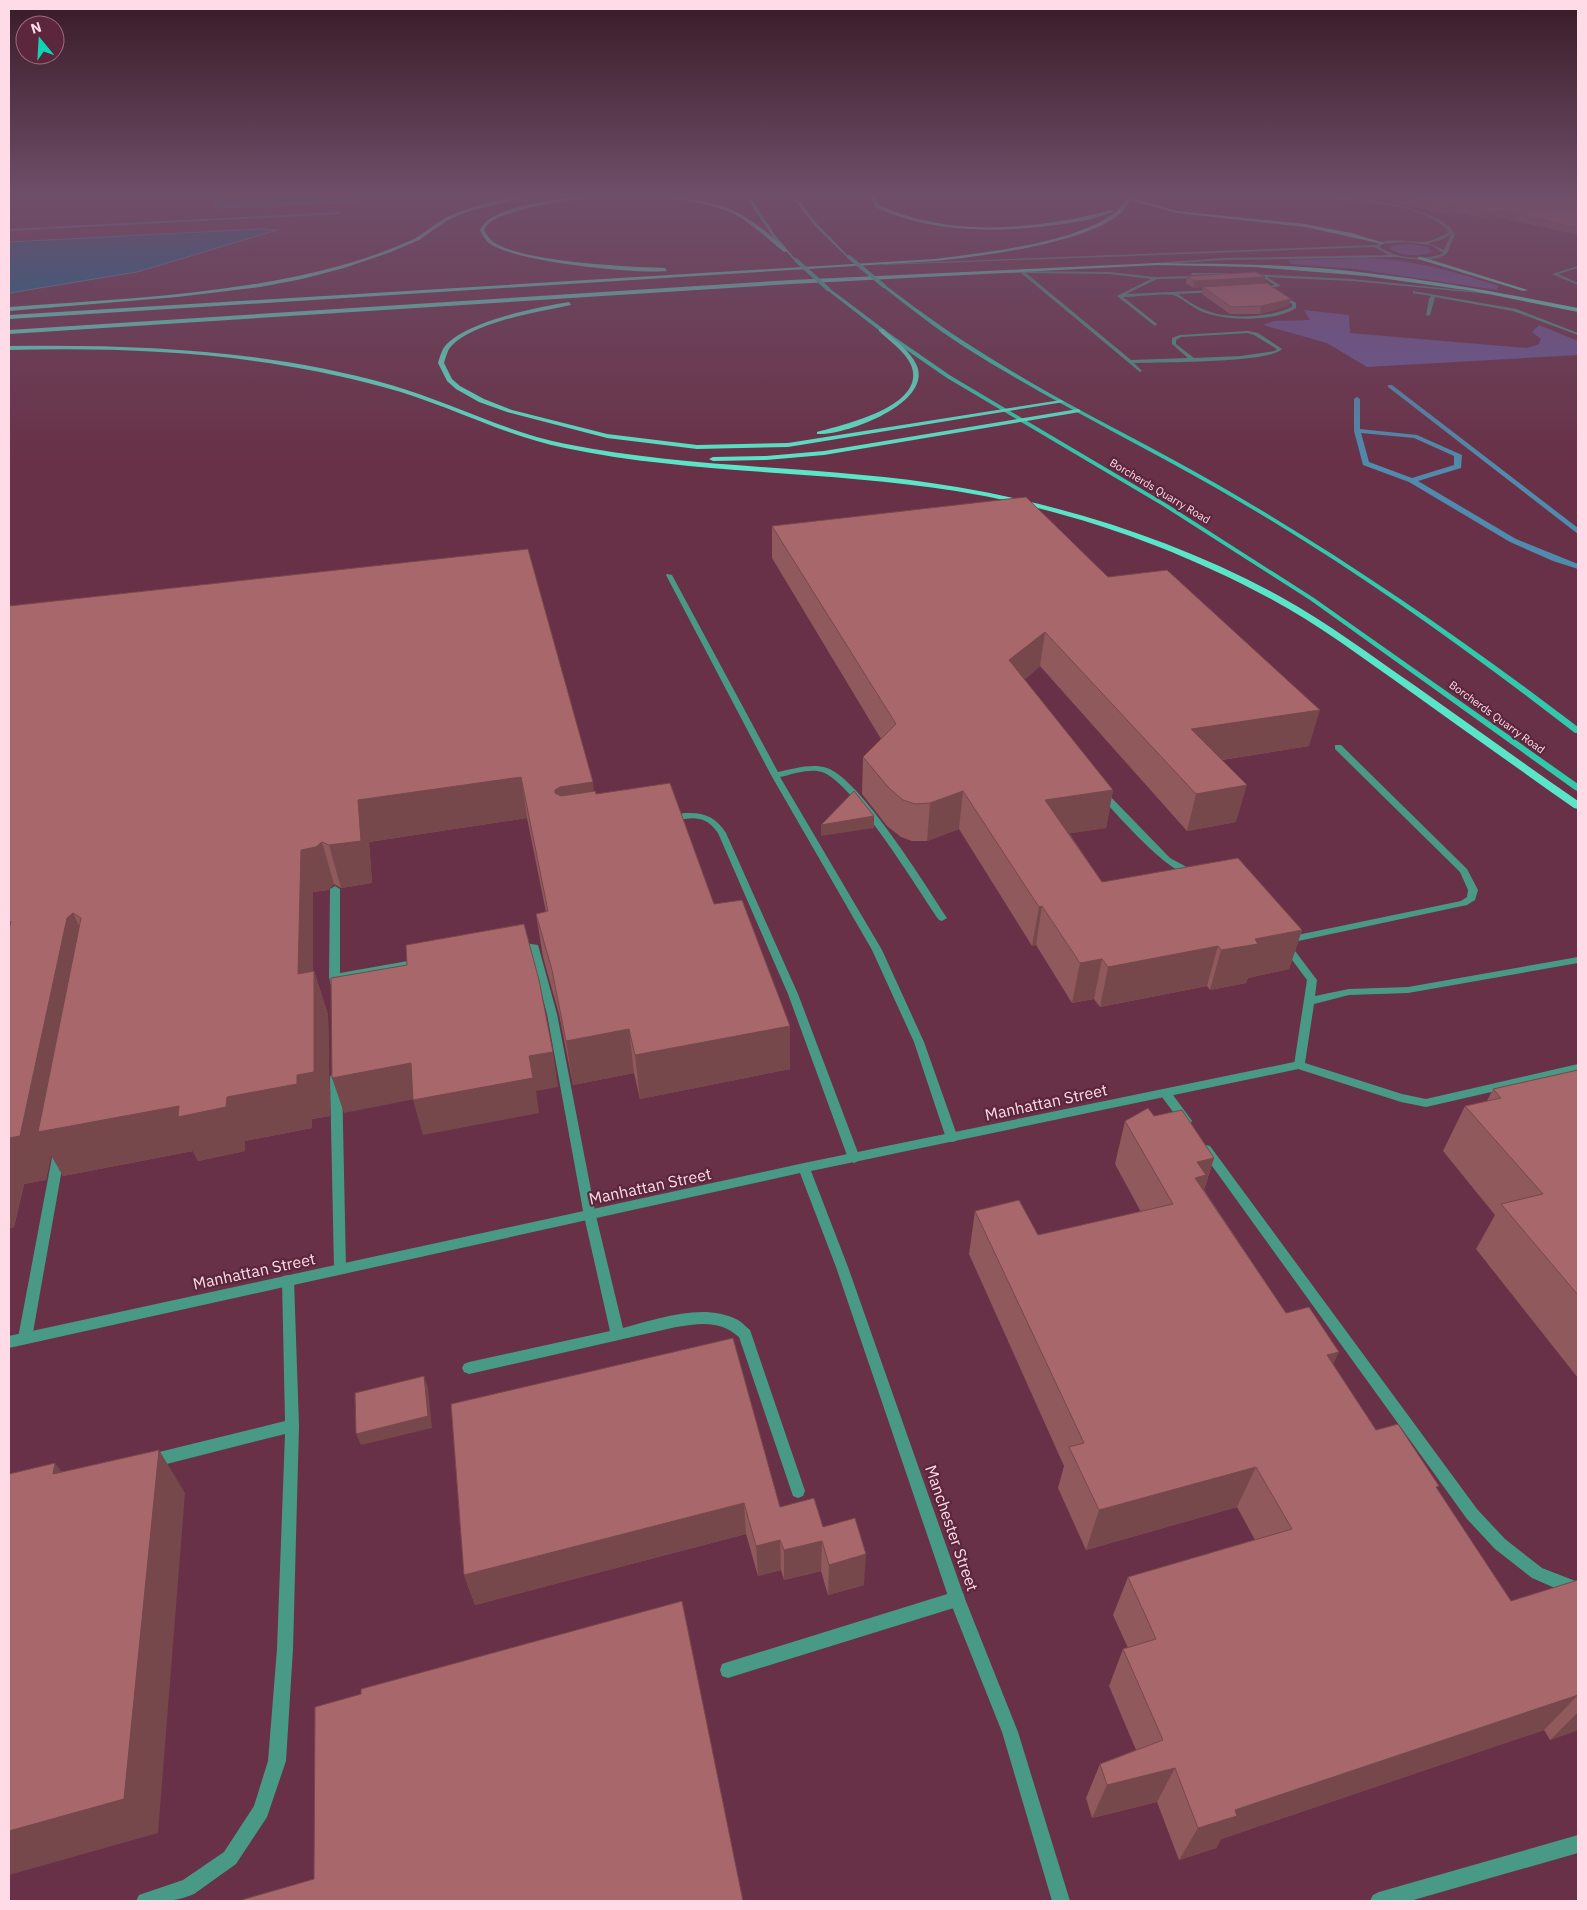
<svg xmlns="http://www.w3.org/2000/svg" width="1587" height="1910" viewBox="0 0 1587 1910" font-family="'IBM Plex Sans',sans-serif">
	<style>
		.green { fill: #6a5894 }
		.water { fill: #066893; stroke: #508aac }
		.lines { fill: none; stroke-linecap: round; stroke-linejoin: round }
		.stream { fill: #508aac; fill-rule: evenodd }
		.service { fill: #489a87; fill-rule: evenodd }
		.minor { fill: #489a87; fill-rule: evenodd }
		.secondary { fill: #32c8ab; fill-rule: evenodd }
		.primary { fill: #59e6c8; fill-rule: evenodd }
		.secondary-bridge { stroke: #32c8ab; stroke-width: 4 }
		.wall { fill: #90595c }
		.shaded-wall { fill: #76484b }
		.building { fill: #a8676b; stroke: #76484b }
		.labels { text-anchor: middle; stroke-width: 4.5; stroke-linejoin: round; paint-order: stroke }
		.far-street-label { font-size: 11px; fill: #fedbe6; stroke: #5c263c }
		.near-street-label { font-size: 16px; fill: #fedbe6; stroke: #5c263c }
	</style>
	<rect width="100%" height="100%" fill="#683147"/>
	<!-- green -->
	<g class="green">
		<path d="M1411,244L1427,247L1433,251C1422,258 1399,256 1389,248L1394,245Z"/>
		<path d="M1359,258C1414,259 1448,270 1499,286L1497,290L1355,269L1291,264L1289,260Z"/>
		<polygon points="1304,310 1349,315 1350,333 1527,348 1539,344 1541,339 1532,332 1539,325 1578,341 1578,355 1367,367 1327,343 1263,325 1274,321 1310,320"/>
	</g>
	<!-- water -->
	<g class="water">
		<polygon points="239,197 356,197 364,199 352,202 215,208 217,199"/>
		<polygon points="258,229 277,230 137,272 9,293 9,242"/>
	</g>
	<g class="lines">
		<!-- stream -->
		<g class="stream">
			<polygon points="339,212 341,214 9,231 9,229"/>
			<polygon points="1388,385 1392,385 1578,528 1578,534 1388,387"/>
			<path d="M1357,397L1360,399V429L1417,435L1462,455L1461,468L1418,481L1516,539L1578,564V569L1553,561L1510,542L1409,482L1363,465L1354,431V399ZM1361,433L1414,438L1454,456V465L1412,478L1369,462Z"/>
		</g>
		<!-- service -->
		<g class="service">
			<path d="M1328,197C1355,195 1446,209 1455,235C1452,240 1449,250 1447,253C1439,263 1408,259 1398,257L1225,260L1143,265L1141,264L1225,258L1389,255L1374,247L884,265L882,264L1376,245C1390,236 1408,243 1423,242C1432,241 1441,237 1449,232C1429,208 1388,205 1359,201C1349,200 1337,200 1328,197ZM1451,234L1444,250L1428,243L1441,240ZM1405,242L1431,245L1443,253C1425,262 1394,258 1379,247L1383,244Z"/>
			<polygon points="1578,266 1578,268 1558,274 1578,283 1578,285 1552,274"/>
			<path d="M1006,271L1109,272L1155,277L1200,276L1201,278L1157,279L1126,294L1215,290L1216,292L1178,294C1186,300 1195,306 1205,310C1228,320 1269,318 1292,307V304L1278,295L1279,293L1296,303V308C1274,322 1227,321 1203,312C1192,308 1183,298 1173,295C1166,293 1133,297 1123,297L1157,324L1155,326L1117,296L1151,279L1109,274L1026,273L1131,360L1188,358L1172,344V338L1180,335L1248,331L1258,333L1282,349C1270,363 1158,362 1134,363L1142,371L1140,372L1021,273H1007ZM1248,333L1254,335L1277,349L1275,351L1241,356L1194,358L1176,344V340L1181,337Z"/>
			<polygon points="1192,273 1227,273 1229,274 1191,275"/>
			<polygon points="1251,274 1352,279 1491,293 1489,294 1352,281 1267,277 1281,286 1262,289 1261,287 1275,285 1262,277 1252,276"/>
			<polygon points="1413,291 1516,309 1578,333 1578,335 1513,311 1435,297 1430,315 1426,316 1429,299 1431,296 1413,293"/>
			<path d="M667,574L672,575L778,772C794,769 811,763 827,768C860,779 926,886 947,918L942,921L939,920C918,890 853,782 822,772C809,768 793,774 780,777L882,950L924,1042L958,1138L956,1141L952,1142L948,1141L946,1138L914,1042L872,950L771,775L666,575Z"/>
			<polygon points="1335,745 1341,745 1467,869 1478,890 1475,900 1467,905 1289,943 1317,980 1315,996 1349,989 1408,987 1578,957 1578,963 1408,993 1349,995 1314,1004 1305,1063 1402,1094 1426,1099 1578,1064 1578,1072 1426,1107 1401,1102 1295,1068 1294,1065 1307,980 1281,945 1283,942 1281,940 1283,938 1461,901 1467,897 1468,890 1460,872 1335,749"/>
			<path d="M1102,790L1105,791L1170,858L1194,871L1196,873L1194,875C1172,879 1115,812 1099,795L1098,793Z"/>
			<path d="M685,813C704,812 716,817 726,833L798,994L860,1158L858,1161L854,1163L850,1161L848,1158L788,994L718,833C699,805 678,827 666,818L667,816Z"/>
			<polygon points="335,886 340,889 340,973 419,959 424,962 423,964 340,979 339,985 331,985 329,977 330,889"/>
			<path d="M517,942L538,945L557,1014L596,1216L623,1328C658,1319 703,1302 738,1320C742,1322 746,1327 750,1330L805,1491L803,1496L798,1498L793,1496L739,1337C720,1320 700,1323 676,1327L469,1374L464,1372L462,1368L464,1364L469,1362L610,1331L584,1216L547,1014L530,950L513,947L512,945Z"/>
			<polygon points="336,1073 340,1074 342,1077 346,1269 345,1273 340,1274 335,1273 334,1269 330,1077 332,1074"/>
			<polygon points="1166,1090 1170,1091 1190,1118 1192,1121 1190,1124 1186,1125 1182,1124 1162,1097 1160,1094 1162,1091"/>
			<polygon points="1206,1145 1210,1146 1477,1509 1505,1539 1542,1568 1578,1582 1578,1598 1532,1578 1495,1549 1467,1519 1202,1152 1200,1149 1202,1146"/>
			<polygon points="59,1147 63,1149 65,1152 32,1338 30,1342 25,1344 20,1342 18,1338 53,1152 55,1149"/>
			<path d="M288,1275L293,1276L294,1280L299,1426L293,1649L286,1761L267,1817L236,1864L194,1894C174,1903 157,1901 136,1901L139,1895L183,1880L224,1852L254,1806L268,1761L277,1649L285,1434L151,1468L146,1466L144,1461L146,1456L151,1454L285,1421L282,1280L283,1276Z"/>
			<polygon points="957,1591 963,1593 965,1599 963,1605 957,1607 728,1678 722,1676 720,1670 722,1664 728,1662"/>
			<polygon points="1578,1835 1578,1853 1410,1901 1370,1901 1373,1895 1379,1892"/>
		</g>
		<!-- minor -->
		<polygon class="minor" points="1299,1061 1303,1062 1304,1065 1303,1068 811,1171 848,1267 965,1599 1018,1732 1070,1901 1052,1901 1002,1732 949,1599 836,1267 800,1173 9,1348 9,1336 804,1163"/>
		<!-- secondary -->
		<g class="secondary">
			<polygon points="746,197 750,197 775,235 797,261 795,261 773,237"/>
			<polygon points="792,197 796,197 818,225 850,258 848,258 816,227"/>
			<path d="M883,285H885C924,315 963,342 1005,367C1075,410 1150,445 1222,487C1346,559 1464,640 1578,727V733H1575C1460,644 1342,560 1216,488C1132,440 1045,398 963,346C935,328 909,307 883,287Z"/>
			<polygon points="827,288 829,288 893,336 951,376 1167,504 1314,598 1578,784 1578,791 1575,790 1310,600 1163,506 947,378 889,338 827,290"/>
		</g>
		<!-- primary -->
		<g class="primary">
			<path d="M518,197H526L470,211L448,220L419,240L391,252L344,268L302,279L260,287L177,297L9,311V307C120,299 232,295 339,266C365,259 390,250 414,239C425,233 434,224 445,218C468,207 493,201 518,197Z"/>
			<path d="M579,197C627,197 679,192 725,207C748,215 771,235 788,251L784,252C765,237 746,217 722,209C666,190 568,194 512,213C502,216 489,219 484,230C486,233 488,237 491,240C515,262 630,267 665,268L667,271C633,274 514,262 489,243C485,240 482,234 480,230C489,206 556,200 579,197Z"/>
			<path d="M871,197H875L879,205C950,239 1038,229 1112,210L1114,211C1099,218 1079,222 1063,224C1001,233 933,234 875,207Z"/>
			<path d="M1128,197L1177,211L1305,224L1351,233L1384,243L1382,244L1305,227L1177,213L1130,200C1127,204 1124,210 1121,213C1085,244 982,256 935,261L9,319V315L935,259C988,252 1073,244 1116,212C1121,208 1124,202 1128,197Z"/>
			<polygon points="1418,257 1422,257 1528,290 1523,291 1418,259"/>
			<path d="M1158,263C1228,264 1298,264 1367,273C1438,281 1508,294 1578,308V312L1473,291L1366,276L1255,267L1158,265L791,284L9,334V330L791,280Z"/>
			<path d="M569,302L571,305C539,312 470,322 449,349C447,353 445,359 444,363L452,379L460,386L484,399L512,410L607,434L697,445L788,443L1061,400L1064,402L788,447L697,449L607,438L507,412L479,402L456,389L447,381L438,363C439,359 441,353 443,349C460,322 539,307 569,302Z"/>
			<path d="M879,329H883C894,340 911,351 917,366C932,404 844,436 817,434V432C843,425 928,406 911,365C905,351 889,341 879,331Z"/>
			<path d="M9,346C138,344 267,350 391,385C450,402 505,432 566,444C695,470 827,465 957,487C1069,506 1181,542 1281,597C1328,623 1370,655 1414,685C1469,724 1523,763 1578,801V809L1574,808C1517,768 1460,727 1404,687C1360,656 1318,624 1271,599C1173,546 1066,509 956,491C826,470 694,475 565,448C501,435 445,403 383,387C260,353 135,347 9,350Z"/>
			<polygon points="1078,409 1080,410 1080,412 824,455 766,460 713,461 709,459 713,457 766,456 824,451"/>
		</g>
		<!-- secondary-bridge -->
		<g class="secondary-bridge">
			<polyline points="849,257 884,286"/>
			<polyline points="796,260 828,289"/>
		</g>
	</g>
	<!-- wall -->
	<g class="wall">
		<polygon points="1373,197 1578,197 1578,235 1497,217 1487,219 1454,212 1444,214"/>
		<polygon points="1187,276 1265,277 1264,283 1289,306 1260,314 1230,314 1202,294 1203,287 1193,288 1186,283"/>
		<polygon points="772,526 1108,577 1309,746 1222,760 1236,822 1187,831 1040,666 1024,680 1113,790 1106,828 1069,833 1102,882 1302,930 1289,969 1248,978 1246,983 1210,990 1207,986 1100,1007 1094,999 1072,1003 1036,945 1032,946 959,829 927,841 912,841 901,837 887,826 862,794 863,757 881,739 772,558"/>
		<polygon points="9,606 594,792 714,904 790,1069 640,1099 634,1073 573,1085 559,1014 543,957 536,914 546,912 527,818 369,842 372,883 341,888 334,884 328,890 313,892 313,972 314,971 328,1015 330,1116 312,1119 312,1128 245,1141 245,1151 198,1161 193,1151 63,1176 51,1155 46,1180 24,1184 14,1227 9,1228"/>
		<polygon points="1578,1070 1578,1378 1476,1249 1495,1215 1443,1151 1465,1106 1487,1101 1493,1089"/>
		<polygon points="1154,1116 1214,1158 1204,1190 1286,1313 1333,1365 1376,1430 1437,1489 1511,1601 1578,1580 1578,1730 1550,1740 1544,1730 1221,1839 1216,1848 1179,1860 1157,1802 1092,1818 1086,1798 1100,1764 1136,1750 1109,1686 1123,1649 1128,1648 1113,1615 1128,1577 1255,1540 1237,1507 1086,1550 1058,1488 1064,1466 969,1254 975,1211 1038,1235 1141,1212 1115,1164 1125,1121"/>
		<polygon points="451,1404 780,1507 823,1527 864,1585 828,1595 821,1571 784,1580 781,1570 758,1576 746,1534 475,1605 464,1575"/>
	</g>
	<!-- shaded-wall -->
	<g class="shaded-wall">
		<polygon points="1456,205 1454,212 1444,214 1445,207"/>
		<polygon points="1499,211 1497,217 1487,219 1489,213"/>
		<polygon points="1265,277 1264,284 1193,288 1194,281"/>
		<polygon points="1291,299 1289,306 1260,314 1261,306"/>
		<polygon points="1045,632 1040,666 1005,696 1009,660"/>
		<polygon points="1320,710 1309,746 1183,766 1191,729"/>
		<polygon points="521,777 527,818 369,842 372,883 341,888 329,845 358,800"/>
		<polygon points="593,782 597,823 555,793 555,790 560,787"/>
		<polygon points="1247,785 1236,822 1187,831 1196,794"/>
		<polygon points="1113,790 1106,828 1040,838 1045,800"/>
		<polygon points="963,791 959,829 927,841 930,803"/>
		<polygon points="874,816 874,828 821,836 821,825"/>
		<polygon points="322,842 334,884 328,890 313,892 313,1018 298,974 301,850"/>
		<polygon points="1042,906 1036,945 1032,946 1039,907"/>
		<polygon points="73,913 93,956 227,1097 297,1075 314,971 328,1015 330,1116 312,1119 312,1128 245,1141 245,1151 198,1161 193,1151 63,1176 51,1155 46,1180 24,1184 14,1227 9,1228 9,1138 67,918"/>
		<polygon points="1302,930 1289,969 1248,978 1246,983 1210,990 1221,950 1255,939"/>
		<polygon points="1218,946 1207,986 1100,1007 1108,967"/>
		<polygon points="1102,959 1094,999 1072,1003 1080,963"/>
		<polygon points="790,1026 790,1069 640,1099 635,1055"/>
		<polygon points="629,1029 634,1073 573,1085 566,1041"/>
		<polygon points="553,1052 558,1087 536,1091 539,1113 423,1135 413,1100 529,1056"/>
		<polygon points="411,1063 420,1098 344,1113 332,1078"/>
		<polygon points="1214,1158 1200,1201 1192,1219 1197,1162"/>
		<polygon points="1339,1352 1319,1394 1327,1355"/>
		<polygon points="424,1376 428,1388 432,1428 361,1445 356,1434"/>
		<polygon points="159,1450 185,1493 158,1833 9,1875 9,1831"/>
		<polygon points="55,1463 86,1506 53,1474"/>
		<polygon points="1256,1467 1237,1507 1086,1550 1099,1510"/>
		<polygon points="744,1503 746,1534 475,1605 464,1575"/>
		<polygon points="780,1540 781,1570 758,1576 756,1546"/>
		<polygon points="822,1541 821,1571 784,1580 784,1550"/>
		<polygon points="866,1554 864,1585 828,1595 829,1565"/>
		<polygon points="1578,1695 1544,1730 1221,1839 1216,1848 1179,1860 1198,1828 1235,1810"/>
		<polygon points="1578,1712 1578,1730 1550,1740"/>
		<polygon points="1175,1768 1157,1802 1092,1818 1107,1785"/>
	</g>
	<!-- building -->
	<g class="building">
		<polygon points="1401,197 1578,197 1578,228 1499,211 1489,213 1456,205 1445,207"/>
		<polygon points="1256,272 1265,277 1194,281 1187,276"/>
		<polygon points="1267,283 1291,299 1261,306 1231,307 1203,287"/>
		<polygon points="1026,497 1108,577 1167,570 1320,710 1191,729 1247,785 1196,794 1045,632 1009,660 1113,790 1045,800 1102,882 1238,858 1302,930 1255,939 1258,944 1221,950 1218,946 1108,967 1102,959 1080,963 1042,906 1039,907 963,791 930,803 915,804 903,800 889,788 863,757 896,724 772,526"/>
		<polygon points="528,549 593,782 560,787 555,790 555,793 561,796 595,791 596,794 670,783 714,904 742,900 790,1026 635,1055 629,1029 566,1041 552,970 536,914 548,911 521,777 358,800 361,841 329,845 322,842 316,847 301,850 298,974 314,971 314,1072 297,1075 297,1084 227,1097 226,1107 178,1117 179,1106 38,1132 81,918 73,913 67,918 20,1136 9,1138 9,930 11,921 9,922 9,606"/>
		<polygon points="854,791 874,816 821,825"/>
		<polygon points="524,924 539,980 553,1052 529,1056 533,1078 413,1100 411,1063 332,1078 331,978 407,965 406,945"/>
		<polygon points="1578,1070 1578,1295 1501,1204 1543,1194 1465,1106 1501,1098 1493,1089"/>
		<polygon points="1148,1108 1154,1116 1182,1110 1214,1158 1197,1162 1206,1175 1195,1178 1286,1313 1309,1307 1339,1352 1327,1355 1376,1430 1398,1424 1439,1486 1436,1487 1511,1601 1578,1580 1578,1695 1235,1810 1237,1816 1198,1828 1175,1768 1107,1785 1100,1764 1163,1740 1123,1649 1156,1639 1128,1577 1292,1529 1256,1467 1099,1510 1069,1447 1084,1443 975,1211 1019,1200 1038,1235 1173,1204 1125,1121"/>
		<polygon points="733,1338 780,1507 814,1498 823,1527 855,1518 866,1554 829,1565 822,1541 784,1550 780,1540 756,1546 744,1503 464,1575 451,1404"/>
		<polygon points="424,1376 428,1416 356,1434 355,1393"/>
		<polygon points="159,1450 124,1799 9,1831 9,1474 55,1463 53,1474"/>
		<polygon points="682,1601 743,1901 238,1901 314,1879 315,1707 361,1694 361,1689"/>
	</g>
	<!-- sky -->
	<linearGradient id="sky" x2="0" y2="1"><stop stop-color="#391b27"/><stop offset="0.42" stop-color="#6f4e69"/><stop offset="1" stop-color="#6f4e69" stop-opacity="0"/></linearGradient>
	<rect width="1587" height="464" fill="url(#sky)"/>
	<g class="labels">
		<!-- far-street labels -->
		<g class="far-street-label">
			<text transform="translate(1160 491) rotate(31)" y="4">Borcherds Quarry Road</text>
			<text transform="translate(1497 717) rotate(36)" y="4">Borcherds Quarry Road</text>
		</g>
		<!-- near-street labels -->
		<g class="near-street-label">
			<text transform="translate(1046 1102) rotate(-12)" y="6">Manhattan Street</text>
			<text transform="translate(650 1186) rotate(-12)" y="6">Manhattan Street</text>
			<text transform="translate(254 1271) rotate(-12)" y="6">Manhattan Street</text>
			<text transform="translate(952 1528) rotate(71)" y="6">Manchester Street</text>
		</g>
	</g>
	<!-- border -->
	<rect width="1587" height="1910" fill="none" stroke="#fedbe6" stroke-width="20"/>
	<!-- north arrow -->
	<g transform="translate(40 40) rotate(342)"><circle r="24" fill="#5c263c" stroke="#9d6e80"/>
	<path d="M0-4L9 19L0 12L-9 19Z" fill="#0fd5b4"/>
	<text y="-8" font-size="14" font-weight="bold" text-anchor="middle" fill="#fedbe6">N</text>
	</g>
</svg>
